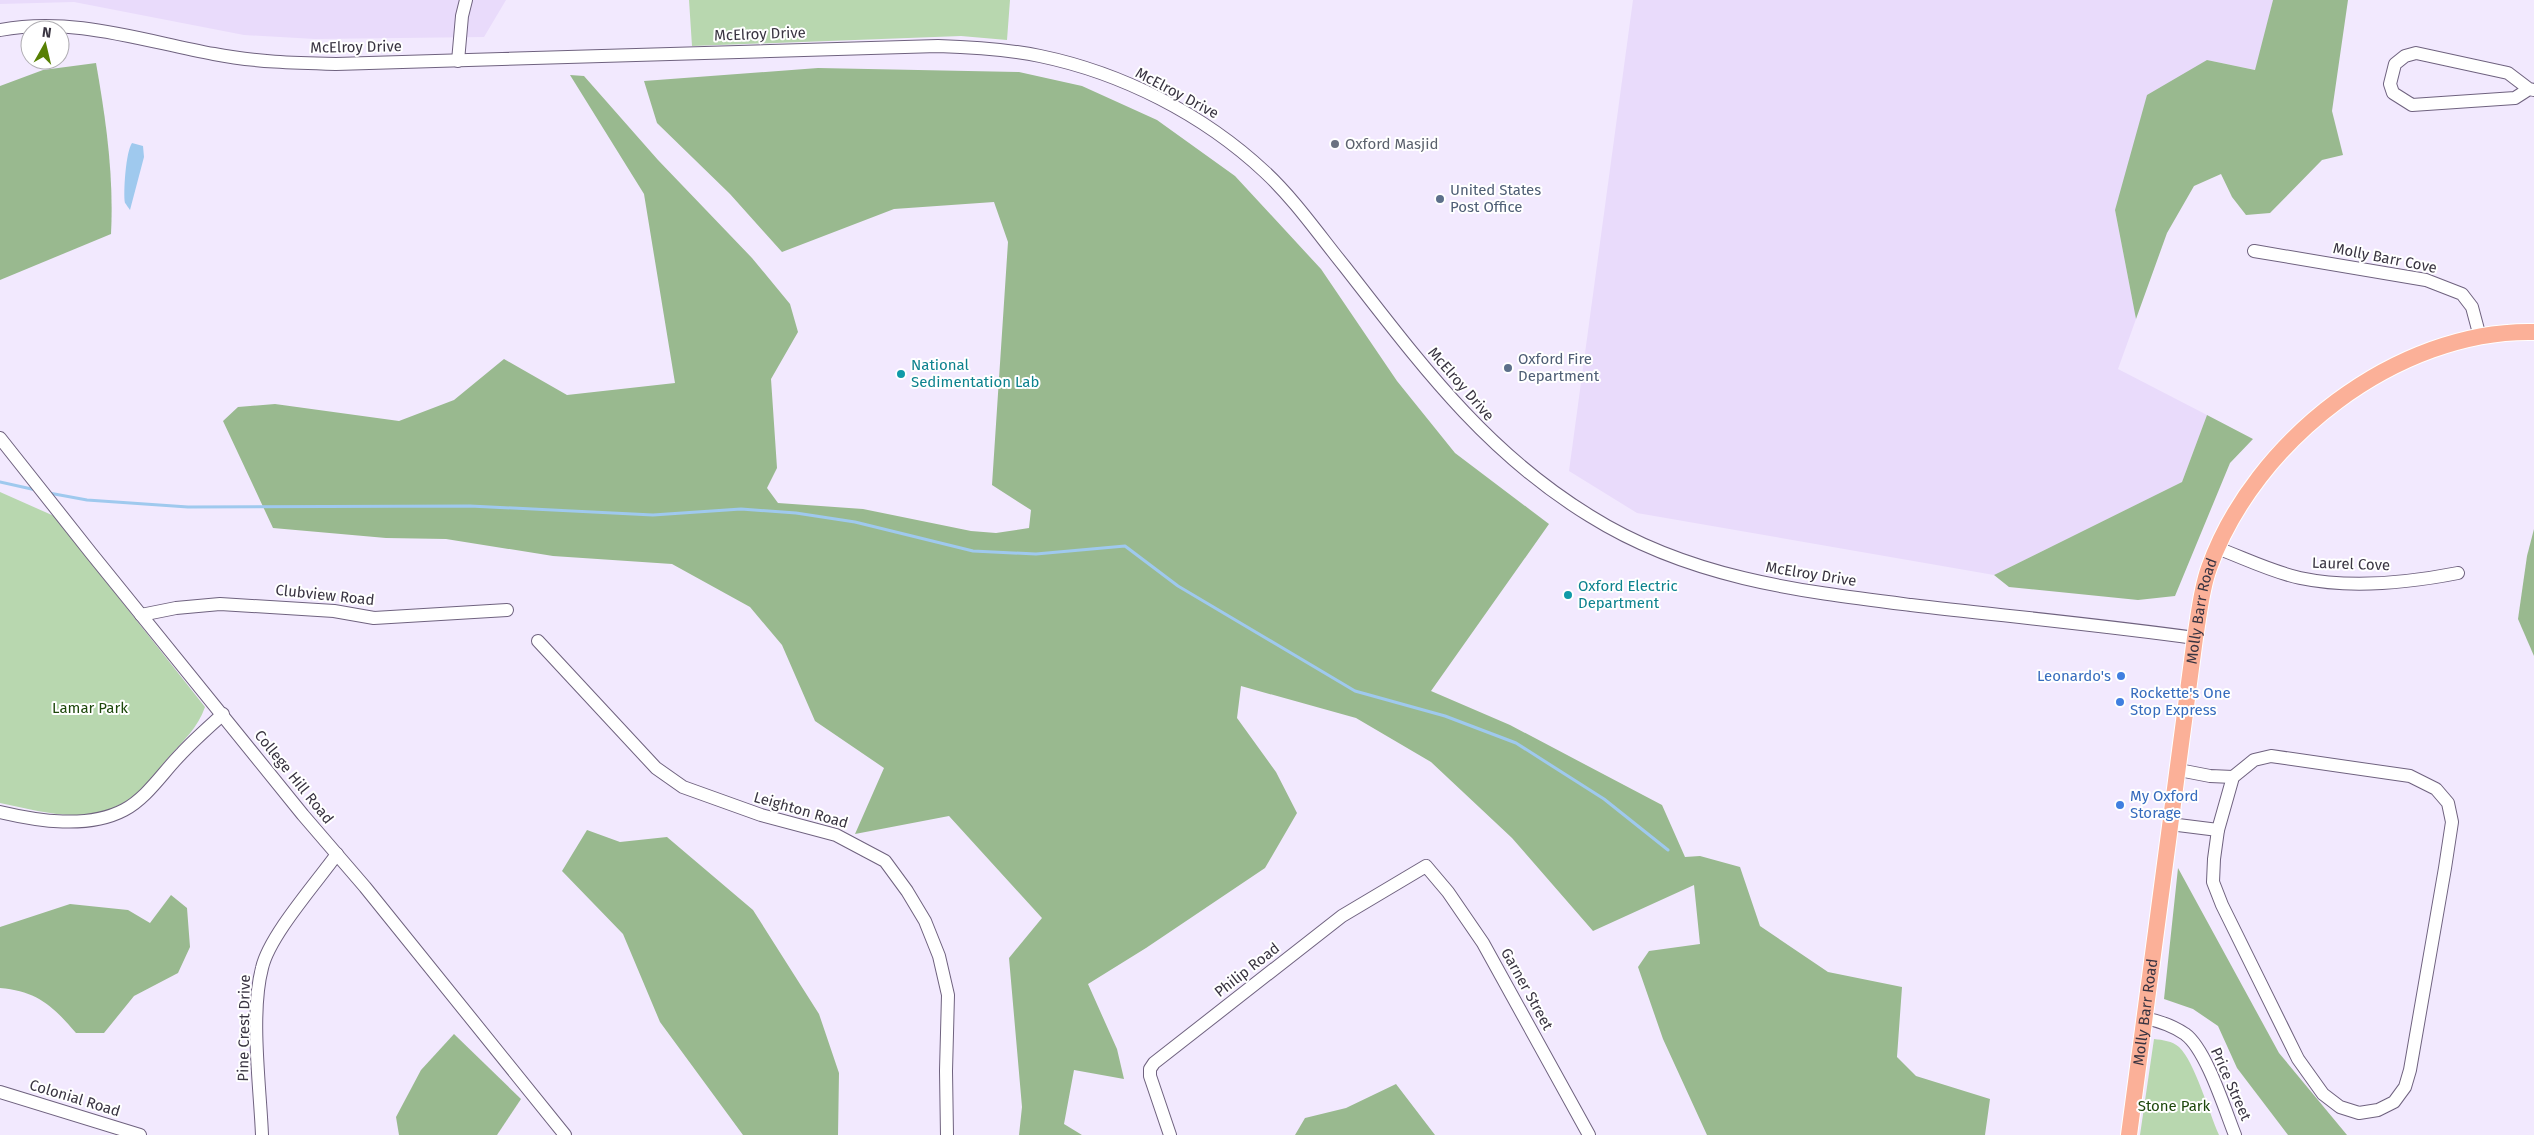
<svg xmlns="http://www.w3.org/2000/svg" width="2534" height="1135" viewBox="0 0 2534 1135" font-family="'Fira Sans',sans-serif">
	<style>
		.built { fill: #e9dbfb }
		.green { fill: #b8d7af }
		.forest { fill: #99b98f }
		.water { fill: #9fc9ee }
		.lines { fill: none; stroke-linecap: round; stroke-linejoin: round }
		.stream { stroke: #9fc9ee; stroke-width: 3 }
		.minor-casing { stroke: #6f627f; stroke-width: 14 }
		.major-casing { stroke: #fff; stroke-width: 18 }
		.minor { stroke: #fff; stroke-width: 12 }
		.major { stroke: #fbb098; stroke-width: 16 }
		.worship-dot { fill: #6b7280; stroke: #fff; stroke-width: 2 }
		.service-dot { fill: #5c6f8a; stroke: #fff; stroke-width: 2 }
		.culture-dot { fill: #0f9aa8; stroke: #fff; stroke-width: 2 }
		.shop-dot { fill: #3f7fe0; stroke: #fff; stroke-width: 2 }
		.labels { text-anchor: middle; stroke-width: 4; stroke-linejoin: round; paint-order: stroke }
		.street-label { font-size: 15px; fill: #393441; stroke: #fff }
		.worship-label { font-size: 15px; fill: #5b616d; stroke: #fff; text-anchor: start }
		.service-label { font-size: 15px; fill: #4e5e75; stroke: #fff; text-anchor: start }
		.culture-label { font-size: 15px; fill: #0d838f; stroke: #fff; text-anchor: start }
		.shop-label { font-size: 15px; fill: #366cbe; stroke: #fff; text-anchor: start }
		.park-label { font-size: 15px; fill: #1d470b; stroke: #fff }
	</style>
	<rect width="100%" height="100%" fill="#f2e9fe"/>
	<!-- built -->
	<g class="built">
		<polygon points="0,0 506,0 484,37 315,39 244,35 74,2 0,4"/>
		<polygon points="1633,0 2273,0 2256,70 2207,60 2115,210 2136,319 2118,369 2207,415 2182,482 1994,575 1637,513 1569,471"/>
	</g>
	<!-- green -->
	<g class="green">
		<polygon points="689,0 1010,0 1007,40 961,36 692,46"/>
		<path d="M0,492L54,516L205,707C198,728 182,742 167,759C158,770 149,782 139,791C98,829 48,813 0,803Z"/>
		<path d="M2154,1039C2163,1040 2172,1041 2179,1047C2195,1062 2209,1113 2219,1135H2140Z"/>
	</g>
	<!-- forest -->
	<g class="forest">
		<polygon points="2273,0 2348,0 2332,111 2343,155 2322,160 2270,213 2246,215 2232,197 2221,174 2194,186 2167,233 2136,319 2115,210 2147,95 2207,60 2255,70"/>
		<path d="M96,63C106,120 114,176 111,234L0,280V86L43,70Z"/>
		<polygon points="818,68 1019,72 1082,86 1157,120 1235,176 1321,269 1397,381 1455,453 1549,524 1431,691 1510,725 1662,805 1685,857 1700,856 1740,867 1760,926 1828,972 1902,987 1897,1057 1916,1076 1990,1099 1985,1135 1707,1135 1663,1039 1638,967 1649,951 1700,944 1694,885 1593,931 1512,838 1431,762 1356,718 1241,686 1237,718 1276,772 1297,813 1265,868 1146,948 1088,984 1117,1049 1124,1079 1074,1070 1064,1124 1082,1135 1019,1135 1022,1107 1009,958 1042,918 949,816 855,834 884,768 815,721 782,645 750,607 672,564 553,556 446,539 386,538 273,528 223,421 238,407 275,404 399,421 454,400 504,359 567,395 675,383 644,194 570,75 584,76 658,160 752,258 790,304 798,332 771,379 777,468 767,488 778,503 863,509 971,531 996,533 1029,528 1031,510 992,485 1008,242 994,202 894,209 782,252 730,194 657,123 644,81"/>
		<polygon points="2207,415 2253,439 2230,463 2175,596 2138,600 2009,587 1994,575 2182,482"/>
		<polygon points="2534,529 2534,656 2518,619 2527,556"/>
		<polygon points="587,830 620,842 667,837 753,910 819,1014 839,1073 838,1135 743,1135 660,1022 623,934 562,871"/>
		<polygon points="2178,868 2279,1053 2347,1135 2288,1135 2237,1068 2218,1026 2193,1009 2164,999"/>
		<path d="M171,895L187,908L190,947L178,973L134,996L104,1033H76C53,1006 37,991 0,988V927L70,904L128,910L150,923Z"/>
		<polygon points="454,1034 521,1099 497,1135 399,1135 396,1117 421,1070"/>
		<polygon points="1396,1084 1435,1135 1295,1135 1305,1118 1346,1108"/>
	</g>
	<!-- water -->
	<path class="water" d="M132,143L143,146L144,157L130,210C130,210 126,204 125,203C123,193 126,151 132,143Z"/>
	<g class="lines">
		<!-- stream -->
		<g class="stream">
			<polyline points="0,482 36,490"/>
			<polyline points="49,493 87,500 188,507 470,506 653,515 741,509 796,513 855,522 973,551 1036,554 1125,546 1178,586 1355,691 1445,716 1516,743 1604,799 1668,850"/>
		</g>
		<!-- minor casing -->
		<g class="minor-casing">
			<g id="minor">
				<path d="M0,30C73,16 143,41 214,54C254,62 295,63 336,64L938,46C972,47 1006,49 1040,56C1122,73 1203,114 1265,172C1295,200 1319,235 1345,267C1420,363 1484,451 1590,516C1689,578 1798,591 1911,605C2006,616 2101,625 2195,638"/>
				<polyline points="458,61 462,16 466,0"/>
				<polyline points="2529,89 2515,98 2412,105 2393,93 2390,84 2395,64 2405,56 2416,53 2508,73 2529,89 2534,90"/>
				<polyline points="2254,251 2426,280 2462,294 2472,307 2480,337"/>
				<polyline points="0,438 91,553 303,815 365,887 565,1135"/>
				<path d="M2217,548C2244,558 2272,572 2300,578C2352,589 2407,583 2458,573"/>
				<polyline points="141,615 176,608 220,604 334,611 374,618 507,610"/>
				<polyline points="538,641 656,768 683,787 761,815 836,835 885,861 907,891 925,921 939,956 948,995 946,1071 947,1135"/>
				<polygon points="2271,756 2410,776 2436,789 2448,803 2452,822 2445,868 2410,1070 2405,1087 2394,1102 2378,1110 2359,1113 2340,1107 2323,1094 2298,1059 2222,905 2213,882 2214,859 2218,830 2233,777 2254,760"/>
				<polyline points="2179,770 2210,776 2233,777"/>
				<path d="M0,812C38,821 88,829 124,810C147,798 163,772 181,754C194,740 209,727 223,714"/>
				<polyline points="2170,824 2218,830"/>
				<path d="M2145,1018C2159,1021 2173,1026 2185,1034C2206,1049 2225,1110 2235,1135"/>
				<polyline points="0,1092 140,1135"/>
				<path d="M262,1135C260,1086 250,1014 262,968C269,936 317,882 337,854"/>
				<polyline points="1170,1135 1150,1076 1150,1069 1154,1063 1342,916 1426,866 1448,892 1483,943 1589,1135"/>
			</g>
		</g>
		<!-- major casing -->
		<g class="major-casing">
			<g id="major">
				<path id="s1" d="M2129,1135L2195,638C2199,615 2201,590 2209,568C2254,441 2397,329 2534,332"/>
			</g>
		</g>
		<!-- minor -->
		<use href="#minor" class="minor"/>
		<!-- major -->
		<use href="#major" class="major"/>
	</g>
	<!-- markers -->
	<circle class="worship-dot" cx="1335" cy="144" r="5"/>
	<g class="service-dot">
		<circle cx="1440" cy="199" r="5"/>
		<circle cx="1508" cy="368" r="5"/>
	</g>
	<g class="culture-dot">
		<circle cx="901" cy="374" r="5"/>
		<circle cx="1568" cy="595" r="5"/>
	</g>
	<g class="shop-dot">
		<circle cx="2121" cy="676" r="5"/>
		<circle cx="2120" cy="702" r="5"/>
		<circle cx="2120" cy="805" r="5"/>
	</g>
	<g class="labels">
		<!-- street labels -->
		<g class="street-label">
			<text transform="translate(760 34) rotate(-2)" y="5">McElroy Drive</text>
			<text transform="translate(356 47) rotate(-1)" y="5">McElroy Drive</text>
			<text transform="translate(1177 93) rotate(28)" y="5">McElroy Drive</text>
			<text transform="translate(2385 258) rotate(11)" y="5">Molly Barr Cove</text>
			<text transform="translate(1461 384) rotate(49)" y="5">McElroy Drive</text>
			<text transform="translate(2351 564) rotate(2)" y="5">Laurel Cove</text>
			<text transform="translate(1811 574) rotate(9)" y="5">McElroy Drive</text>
			<text transform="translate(325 595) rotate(6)" y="5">Clubview Road</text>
			<text dy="5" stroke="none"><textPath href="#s1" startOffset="529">Molly Barr Road</textPath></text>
			<text transform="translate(294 777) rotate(51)" y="5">College Hill Road</text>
			<text transform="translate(801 810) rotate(16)" y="5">Leighton Road</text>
			<text transform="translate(1247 970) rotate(-38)" y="5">Philip Road</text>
			<text transform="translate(1527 989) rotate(61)" y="5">Garner Street</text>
			<text dy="5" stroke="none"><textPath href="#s1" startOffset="124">Molly Barr Road</textPath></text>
			<text transform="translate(244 1028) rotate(-89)" y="5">Pine Crest Drive</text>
			<text transform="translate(2231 1084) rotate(66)" y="5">Price Street</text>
			<text transform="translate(75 1098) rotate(17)" y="5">Colonial Road</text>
		</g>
		<!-- worship labels -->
		<g class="worship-label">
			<text x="1345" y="149">Oxford Masjid</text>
		</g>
		<!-- service labels -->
		<g class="service-label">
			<text x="1450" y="195">United States<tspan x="1450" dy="17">Post Office</tspan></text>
			<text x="1518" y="364">Oxford Fire<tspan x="1518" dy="17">Department</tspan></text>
		</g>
		<!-- culture labels -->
		<g class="culture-label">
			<text x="911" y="370">National<tspan x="911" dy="17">Sedimentation Lab</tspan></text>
			<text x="1578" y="591">Oxford Electric<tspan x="1578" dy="17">Department</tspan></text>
		</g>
		<!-- shop labels -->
		<g class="shop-label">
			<text x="2111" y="681" text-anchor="end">Leonardo's</text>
			<text x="2130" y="698">Rockette's One<tspan x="2130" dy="17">Stop Express</tspan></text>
			<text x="2130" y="801">My Oxford<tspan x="2130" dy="17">Storage</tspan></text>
		</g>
		<!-- park labels -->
		<g class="park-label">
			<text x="90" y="713">Lamar Park</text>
			<text x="2174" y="1111">Stone Park</text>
		</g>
	</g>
	<!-- north arrow -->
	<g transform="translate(45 45) rotate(8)"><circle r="24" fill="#ffffff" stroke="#b0aeb3"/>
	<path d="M0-4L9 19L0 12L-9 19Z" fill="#578003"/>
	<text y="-8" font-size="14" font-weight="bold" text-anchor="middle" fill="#393441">N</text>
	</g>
</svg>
